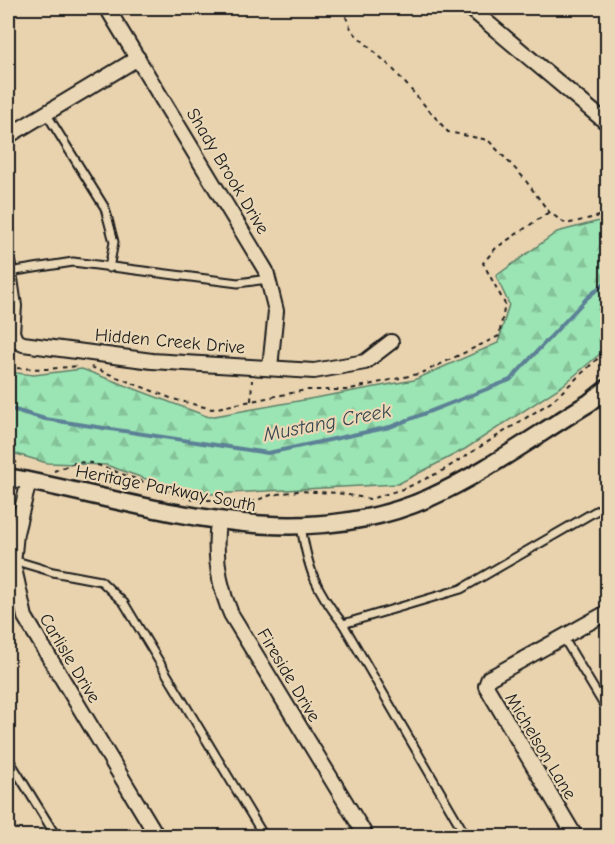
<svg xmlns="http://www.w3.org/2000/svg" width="615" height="844" viewBox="0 0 615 844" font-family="'Comic Neue',sans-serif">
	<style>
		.forest { fill: url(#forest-firs); stroke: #5c8068; stroke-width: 1.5 }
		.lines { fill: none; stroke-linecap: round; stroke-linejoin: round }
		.stream { stroke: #5c8196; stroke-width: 4 }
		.service-casing { stroke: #1c1c1c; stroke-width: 11 }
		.minor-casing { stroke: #1c1c1c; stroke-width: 18 }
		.tertiary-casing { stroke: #1c1c1c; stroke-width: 21 }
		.path { stroke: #1c1c1c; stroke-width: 2; stroke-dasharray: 4.5 4.5; stroke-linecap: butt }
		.service { stroke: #ead7b5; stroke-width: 7 }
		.minor { stroke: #ead7b5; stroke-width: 14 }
		.tertiary { stroke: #ead7b5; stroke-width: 16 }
		.labels { text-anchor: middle; stroke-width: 4.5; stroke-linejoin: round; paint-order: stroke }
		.street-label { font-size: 18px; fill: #1c1c1c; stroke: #ead7b5 }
		.water-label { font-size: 20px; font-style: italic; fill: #37464f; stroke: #ead7b5 }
	</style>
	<defs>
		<pattern id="forest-firs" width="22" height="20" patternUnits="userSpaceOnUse" patternTransform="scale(1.5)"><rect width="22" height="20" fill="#9be4b3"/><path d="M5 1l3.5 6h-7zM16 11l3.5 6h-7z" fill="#85c399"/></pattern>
	</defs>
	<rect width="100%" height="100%" fill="#e9d3af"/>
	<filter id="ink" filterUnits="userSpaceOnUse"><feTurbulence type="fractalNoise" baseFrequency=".0167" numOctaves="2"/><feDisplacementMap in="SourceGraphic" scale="12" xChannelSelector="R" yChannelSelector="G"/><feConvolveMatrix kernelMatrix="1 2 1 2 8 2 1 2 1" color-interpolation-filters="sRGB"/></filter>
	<g filter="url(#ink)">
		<!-- forest -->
		<polygon class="forest" points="607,219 607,348 562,386 465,449 398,484 192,495 106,465 47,463 13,453 8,448 8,372 34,375 82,369 209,417 414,380 498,343 509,304 496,276 557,232"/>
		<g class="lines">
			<!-- stream -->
			<polyline class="stream" points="8,408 45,419 268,453 390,427 510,380 587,298 608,280"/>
			<!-- service casing -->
			<g class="service-casing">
				<g id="service">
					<polyline points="46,113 105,208 114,242 109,268"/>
					<polyline points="9,272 73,262 238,283 268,279"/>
					<path d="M301,526C308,569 315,589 343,624L466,836"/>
					<polyline points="13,560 53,572 101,581 124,603 264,836"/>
					<polyline points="343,624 461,589 608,504"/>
					<polyline points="563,637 608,712"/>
					<polyline points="8,758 56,836"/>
				</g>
			</g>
			<!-- minor casing -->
			<g class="minor-casing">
				<g id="minor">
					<polyline points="107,8 266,271 276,311 270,367"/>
					<polyline points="470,8 608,124"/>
					<polyline points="8,136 138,58"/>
					<polyline points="8,265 14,306 12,332 15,340 23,344 152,361 314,371 365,362 391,342"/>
					<polyline points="29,481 16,533 13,564 25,617 157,836"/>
					<path d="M218,521C214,554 218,584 231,614L366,836"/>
					<polyline points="575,836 486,686 489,678 495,675 608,612"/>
				</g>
			</g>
			<!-- tertiary casing -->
			<g class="tertiary-casing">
				<path id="tertiary" d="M8,477C147,503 291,559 429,498C483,474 539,433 589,403L608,388"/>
			</g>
			<!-- path -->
			<g class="path">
				<polyline points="342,8 352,31 392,68 448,132 488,140 523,177 549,212 566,224 608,214"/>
				<polyline points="8,363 11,351"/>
				<polyline points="91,367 173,399 212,409 306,390 346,390 422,373 499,336 505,304 483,263 496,248 549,212"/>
				<polyline points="8,368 47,369 79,366"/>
				<polyline points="251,401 252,380"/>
				<polyline points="8,456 17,463"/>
				<polyline points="54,471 77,462 92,463 193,500"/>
				<polyline points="198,500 212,500 241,506 271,495 298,491 338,493 370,499 406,488 442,471 551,402 608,349"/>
			</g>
			<!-- service -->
			<use href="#service" class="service"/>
			<!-- minor -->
			<use href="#minor" class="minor"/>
			<!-- tertiary -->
			<use href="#tertiary" class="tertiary"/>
		</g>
	</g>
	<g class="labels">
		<!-- street labels -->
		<g class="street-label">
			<text transform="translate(228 171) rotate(59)" y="6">Shady Brook Drive</text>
			<text transform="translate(170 341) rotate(5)" y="6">Hidden Creek Drive</text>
			<text transform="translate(166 488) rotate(11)" y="6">Heritage Parkway South</text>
			<text transform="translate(70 658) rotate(59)" y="6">Carlisle Drive</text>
			<text transform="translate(289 675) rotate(59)" y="6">Fireside Drive</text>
			<text transform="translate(541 746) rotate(59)" y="6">Michelson Lane</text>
		</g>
		<!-- water labels -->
		<g class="water-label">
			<text transform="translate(327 422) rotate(-11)" y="7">Mustang Creek</text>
		</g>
	</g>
	<!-- margin -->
	<rect width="615" height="844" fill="none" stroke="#ead7b5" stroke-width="30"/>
	<rect x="15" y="15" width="585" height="814" fill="none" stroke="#1c1c1c" stroke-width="2" filter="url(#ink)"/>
</svg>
